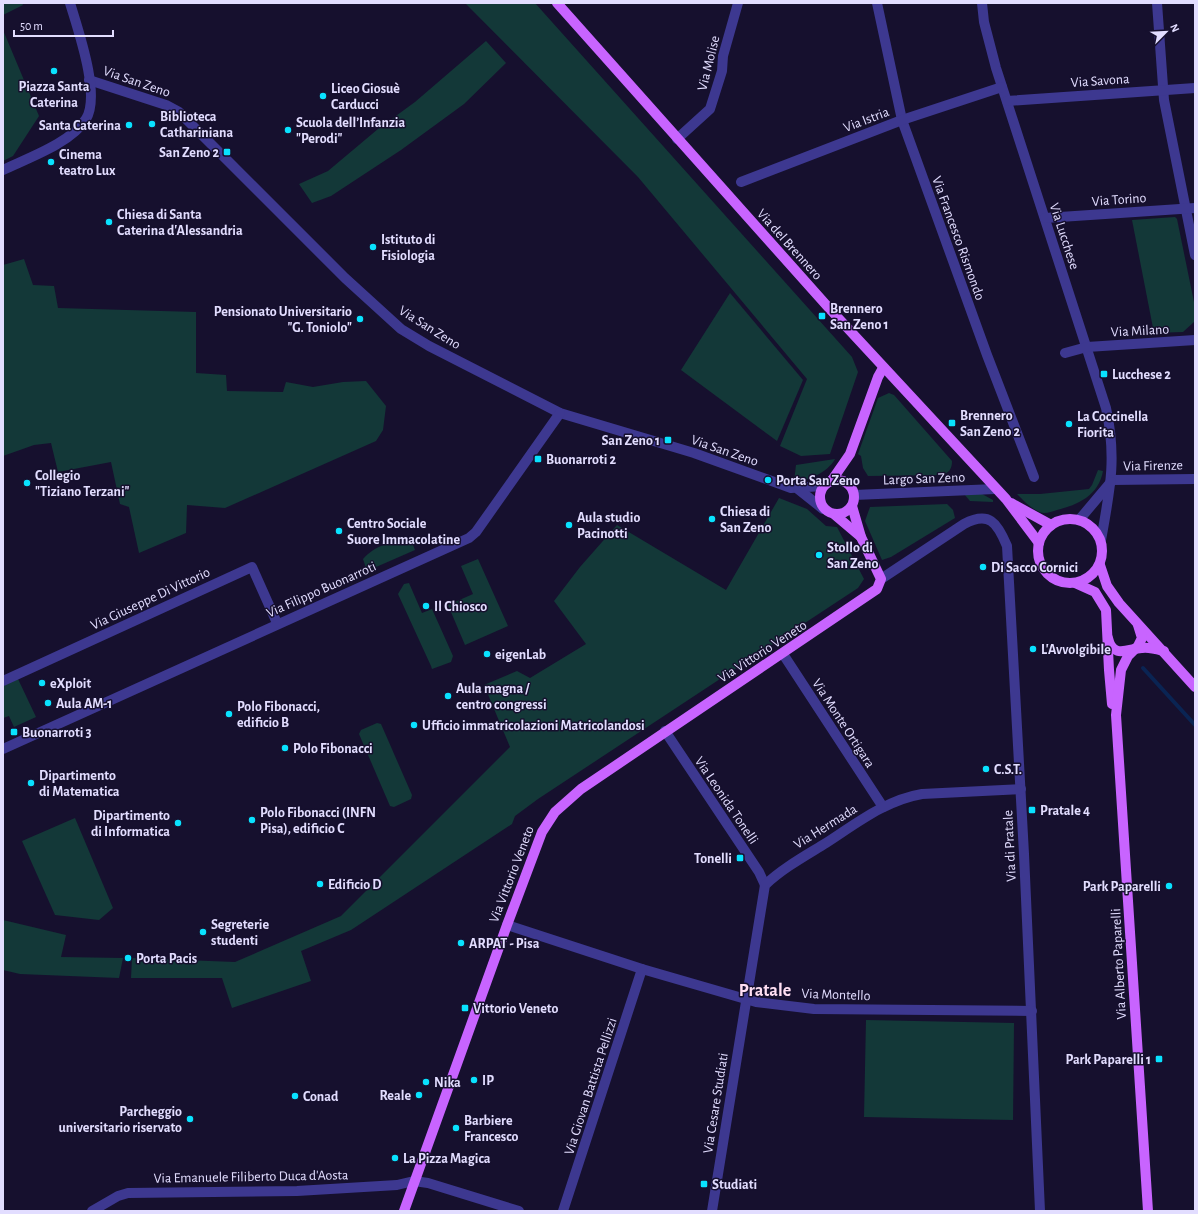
<svg xmlns="http://www.w3.org/2000/svg" width="1198" height="1214" viewBox="0 0 1198 1214" font-family="'Alegreya Sans',sans-serif">
	<style>
		.green { fill: #133838 }
		.lines { fill: none; stroke-linecap: round; stroke-linejoin: round }
		.stream { stroke: #0a2453; stroke-width: 4 }
		.minor { stroke: #3d3890; stroke-width: 10 }
		.major { stroke: #c864ff; stroke-width: 10 }
		.poi-dot { fill: #09e2ff; stroke: #16102e; stroke-width: 1.5 }
		.labels { text-anchor: middle; stroke-width: 3; stroke-linejoin: round; paint-order: stroke }
		.street-label { font-size: 14px; fill: #e2ddff; stroke: #16102e }
		.poi-label { font-size: 14px; font-weight: bold; fill: #e2ddff; stroke: #16102e; text-anchor: start }
		.district-label { font-size: 18px; font-weight: bold; fill: #ffdff3; stroke: #16102e }
	</style>
	<rect width="100%" height="100%" fill="#16102e"/>
	<!-- green -->
	<g class="green">
		<polygon points="3,3 22,3 23,5 3,15"/>
		<polygon points="465,3 535,3 852,357 858,372 830,454 801,456 780,446 807,379 638,177"/>
		<polygon points="3,30 39,116 13,156 3,161"/>
		<polygon points="486,41 506,63 464,104 401,150 331,196 312,203 299,184 328,171 378,129 415,102"/>
		<polygon points="1175,217 1177,219 1195,307 1195,321 1183,332 1154,333 1132,220"/>
		<polygon points="24,259 33,285 54,286 58,308 196,312 196,373 226,375 227,391 283,392 286,382 313,387 343,382 366,381 386,406 383,430 376,441 225,508 187,505 186,533 139,553 129,507 120,504 111,462 58,472 51,443 34,445 3,456 3,265"/>
		<polygon points="730,293 803,380 777,441 681,370"/>
		<path d="M889,393L894,395L952,461C952,468 950,471 944,475L868,476L863,468L861,456L858,454L878,398Z"/>
		<path d="M835,459C828,472 808,481 794,482L796,465Z"/>
		<path d="M1098,470L1103,471C1099,495 1078,505 1057,510C1053,511 1048,513 1044,513C1034,512 1024,501 1017,494H1040L1089,489L1092,485Z"/>
		<polygon points="964,494 982,494 993,500 993,502 970,501"/>
		<polygon points="779,498 807,509 826,526 837,527 864,579 858,588 538,799 515,816 512,824 351,930 301,951 311,981 232,1008 222,978 131,978 132,958 235,962 341,916 510,747 484,685 517,671 530,678 586,644 554,601 580,567 617,525 726,590"/>
		<polygon points="947,504 953,510 955,518 891,557 882,560 865,521 870,507"/>
		<path d="M411,540L415,550L367,571L363,559C375,545 393,541 411,540Z"/>
		<polygon points="478,559 508,626 465,645 448,605 473,594 461,566"/>
		<polygon points="409,583 422,613 432,609 453,656 451,662 432,669 431,666 398,594 404,584"/>
		<polygon points="18,679 36,717 14,727 9,716 3,718 3,686"/>
		<polygon points="377,723 381,724 412,795 411,799 394,807 390,806 359,734 361,730"/>
		<polygon points="75,818 113,908 99,920 55,915 22,841"/>
		<polygon points="3,920 66,935 61,957 123,958 119,978 20,974 3,970"/>
		<polygon points="866,1020 1014,1023 1013,1120 864,1117"/>
	</g>
	<g class="lines">
		<!-- stream -->
		<polyline class="stream" points="1143,668 1195,725"/>
		<!-- minor -->
		<g class="minor">
			<polyline points="877,3 902,120 987,355 1034,477"/>
			<path d="M982,3L984,22L996,68L1106,408C1117,458 1110,490 1101,540"/>
			<polyline points="1157,3 1164,100 1195,255"/>
			<polyline points="89,80 166,105 179,112 345,278 401,329 429,346 560,413 694,453 791,488 823,486"/>
			<polyline points="1007,101 1195,88"/>
			<polyline points="677,139 710,109 722,71 723,56 738,3"/>
			<path d="M3,170C28,158 71,143 86,119C101,95 78,30 70,3"/>
			<polyline points="741,182 902,120 1002,87"/>
			<polyline points="1045,218 1195,208"/>
			<polyline points="1065,353 1087,347 1195,340"/>
			<polyline points="1112,480 1195,479"/>
			<polyline points="798,489 823,509"/>
			<polyline points="854,495 995,489"/>
			<polyline points="1079,520 1111,482"/>
			<path d="M881,579L964,524C989,511 997,522 1007,546L1024,854L1040,1211"/>
			<polyline points="783,654 883,807"/>
			<polyline points="3,681 252,567 277,623"/>
			<polyline points="665,731 759,872 765,885"/>
			<polyline points="3,749 469,538 476,532 560,413"/>
			<polyline points="507,925 642,969 756,1002 814,1009 1032,1011"/>
			<polyline points="92,1211 118,1196 128,1193 297,1191 397,1185 414,1181 428,1183 519,1211"/>
			<polyline points="563,1211 642,969"/>
			<path d="M712,1211L765,885C783,868 805,856 826,843C857,823 886,800 922,794L1021,789"/>
		</g>
		<!-- major -->
		<g class="major">
			<polyline points="557,3 828,307 1006,499 1039,543"/>
			<circle cx="837" cy="497" r="17"/>
			<polyline points="832,480 850,454 878,377 883,368"/>
			<polyline points="1011,503 1051,525"/>
			<polyline points="835,515 861,537"/>
			<circle cx="1070" cy="551" r="32"/>
			<polyline points="1100,565 1107,586 1119,603 1195,687"/>
			<polyline points="1075,583 1095,592 1106,610 1109,670 1112,704"/>
			<polyline points="1138,625 1142,638 1138,646 1128,656 1121,670 1116,715 1148,1211"/>
			<path d="M1108,638C1113,660 1129,648 1142,648C1149,647 1156,649 1164,651"/>
			<polyline points="404,1211 507,925 542,832 555,812 581,789 877,589 881,579 861,537 852,506"/>
		</g>
	</g>
	<!-- markers -->
	<g class="poi-dot">
		<circle cx="54" cy="71" r="4"/>
		<circle cx="323" cy="96" r="4"/>
		<circle cx="152" cy="124" r="4"/>
		<circle cx="129" cy="125" r="4"/>
		<circle cx="288" cy="130" r="4"/>
		<rect x="223" y="148" width="8" height="8" rx="2"/>
		<circle cx="51" cy="162" r="4"/>
		<circle cx="109" cy="222" r="4"/>
		<circle cx="373" cy="247" r="4"/>
		<rect x="818" y="312" width="8" height="8" rx="2"/>
		<circle cx="360" cy="319" r="4"/>
		<rect x="1100" y="370" width="8" height="8" rx="2"/>
		<rect x="948" y="419" width="8" height="8" rx="2"/>
		<circle cx="1069" cy="424" r="4"/>
		<rect x="664" y="436" width="8" height="8" rx="2"/>
		<rect x="534" y="455" width="8" height="8" rx="2"/>
		<circle cx="768" cy="480" r="4"/>
		<circle cx="27" cy="483" r="4"/>
		<circle cx="712" cy="519" r="4"/>
		<circle cx="569" cy="525" r="4"/>
		<circle cx="339" cy="531" r="4"/>
		<circle cx="819" cy="555" r="4"/>
		<circle cx="983" cy="567" r="4"/>
		<circle cx="426" cy="606" r="4"/>
		<circle cx="1033" cy="649" r="4"/>
		<circle cx="487" cy="654" r="4"/>
		<circle cx="42" cy="683" r="4"/>
		<circle cx="448" cy="696" r="4"/>
		<circle cx="48" cy="703" r="4"/>
		<circle cx="229" cy="714" r="4"/>
		<circle cx="414" cy="725" r="4"/>
		<rect x="10" y="728" width="8" height="8" rx="2"/>
		<circle cx="285" cy="748" r="4"/>
		<circle cx="986" cy="769" r="4"/>
		<circle cx="31" cy="783" r="4"/>
		<rect x="1028" y="806" width="8" height="8" rx="2"/>
		<circle cx="252" cy="820" r="4"/>
		<circle cx="178" cy="823" r="4"/>
		<rect x="736" y="854" width="8" height="8" rx="2"/>
		<circle cx="320" cy="884" r="4"/>
		<circle cx="1169" cy="886" r="4"/>
		<circle cx="203" cy="932" r="4"/>
		<circle cx="461" cy="943" r="4"/>
		<circle cx="128" cy="958" r="4"/>
		<rect x="461" y="1004" width="8" height="8" rx="2"/>
		<rect x="1155" y="1055" width="8" height="8" rx="2"/>
		<circle cx="474" cy="1080" r="4"/>
		<circle cx="426" cy="1082" r="4"/>
		<circle cx="419" cy="1095" r="4"/>
		<circle cx="295" cy="1096" r="4"/>
		<circle cx="190" cy="1119" r="4"/>
		<circle cx="456" cy="1128" r="4"/>
		<circle cx="395" cy="1158" r="4"/>
		<rect x="700" y="1180" width="8" height="8" rx="2"/>
	</g>
	<g class="labels">
		<!-- street labels -->
		<g class="street-label">
			<text transform="translate(708 63) rotate(-76)" y="5">Via Molise</text>
			<text transform="translate(1100 80) rotate(-4)" y="5">Via Savona</text>
			<text transform="translate(137 81) rotate(19)" y="5">Via San Zeno</text>
			<text transform="translate(866 119) rotate(-21)" y="5">Via Istria</text>
			<text transform="translate(1119 199) rotate(-4)" y="5">Via Torino</text>
			<text transform="translate(1065 236) rotate(72)" y="5">Via Lucchese</text>
			<text transform="translate(959 238) rotate(70)" y="5">Via Francesco Rismondo</text>
			<text transform="translate(790 244) rotate(48)" y="5">Via del Brennero</text>
			<text transform="translate(430 327) rotate(32)" y="5">Via San Zeno</text>
			<text transform="translate(1140 330) rotate(-3)" y="5">Via Milano</text>
			<text transform="translate(725 450) rotate(19)" y="5">Via San Zeno</text>
			<text transform="translate(1153 465) rotate(-1)" y="5">Via Firenze</text>
			<text transform="translate(924 478) rotate(-2)" y="5">Largo San Zeno</text>
			<text transform="translate(321 589) rotate(-24)" y="5">Via Filippo Buonarroti</text>
			<text transform="translate(150 598) rotate(-25)" y="5">Via Giuseppe Di Vittorio</text>
			<text transform="translate(762 651) rotate(-33)" y="5">Via Vittorio Veneto</text>
			<text transform="translate(844 723) rotate(57)" y="5">Via Monte Ortigara</text>
			<text transform="translate(727 800) rotate(56)" y="5">Via Leonida Tonelli</text>
			<text transform="translate(825 826) rotate(-32)" y="5">Via Hermada</text>
			<text transform="translate(1009 846) rotate(-93)" y="5">Via di Pratale</text>
			<text transform="translate(511 874) rotate(-69)" y="5">Via Vittorio Veneto</text>
			<text transform="translate(1118 964) rotate(-93)" y="5">Via Alberto Paparelli</text>
			<text transform="translate(836 994) rotate(2)" y="5">Via Montello</text>
			<text transform="translate(590 1086) rotate(-72)" y="5">Via Giovan Battista Pellizzi</text>
			<text transform="translate(715 1103) rotate(-81)" y="5">Via Cesare Studiati</text>
			<text transform="translate(251 1176) rotate(-1)" y="5">Via Emanuele Filiberto Duca d'Aosta</text>
		</g>
		<!-- poi labels -->
		<g class="poi-label">
			<text x="54" y="91" text-anchor="middle">Piazza Santa<tspan x="54" dy="16">Caterina</tspan></text>
			<text x="331" y="93">Liceo Giosuè<tspan x="331" dy="16">Carducci</tspan></text>
			<text x="160" y="121">Biblioteca<tspan x="160" dy="16">Cathariniana</tspan></text>
			<text x="296" y="127">Scuola dell’Infanzia<tspan x="296" dy="16">"Perodi"</tspan></text>
			<text x="121" y="130" text-anchor="end">Santa Caterina</text>
			<text x="219" y="157" text-anchor="end">San Zeno 2</text>
			<text x="59" y="159">Cinema<tspan x="59" dy="16">teatro Lux</tspan></text>
			<text x="117" y="219">Chiesa di Santa<tspan x="117" dy="16">Caterina d'Alessandria</tspan></text>
			<text x="381" y="244">Istituto di<tspan x="381" dy="16">Fisiologia</tspan></text>
			<text x="830" y="313">Brennero<tspan x="830" dy="16">San Zeno 1</tspan></text>
			<text x="352" y="316" text-anchor="end">Pensionato Universitario<tspan x="352" dy="16">"G. Toniolo"</tspan></text>
			<text x="1112" y="379">Lucchese 2</text>
			<text x="960" y="420">Brennero<tspan x="960" dy="16">San Zeno 2</tspan></text>
			<text x="1077" y="421">La Coccinella<tspan x="1077" dy="16">Fiorita</tspan></text>
			<text x="660" y="445" text-anchor="end">San Zeno 1</text>
			<text x="546" y="464">Buonarroti 2</text>
			<text x="35" y="480">Collegio<tspan x="35" dy="16">"Tiziano Terzani"</tspan></text>
			<text x="776" y="485">Porta San Zeno</text>
			<text x="720" y="516">Chiesa di<tspan x="720" dy="16">San Zeno</tspan></text>
			<text x="577" y="522">Aula studio<tspan x="577" dy="16">Pacinotti</tspan></text>
			<text x="347" y="528">Centro Sociale<tspan x="347" dy="16">Suore Immacolatine</tspan></text>
			<text x="827" y="552">Stollo di<tspan x="827" dy="16">San Zeno</tspan></text>
			<text x="991" y="572">Di Sacco Cornici</text>
			<text x="434" y="611">Il Chiosco</text>
			<text x="1041" y="654">L'Avvolgibile</text>
			<text x="495" y="659">eigenLab</text>
			<text x="50" y="688">eXploit</text>
			<text x="456" y="693">Aula magna /<tspan x="456" dy="16">centro congressi</tspan></text>
			<text x="56" y="708">Aula AM-1</text>
			<text x="237" y="711">Polo Fibonacci,<tspan x="237" dy="16">edificio B</tspan></text>
			<text x="422" y="730">Ufficio immatricolazioni Matricolandosi</text>
			<text x="22" y="737">Buonarroti 3</text>
			<text x="293" y="753">Polo Fibonacci</text>
			<text x="994" y="774">C.S.T.</text>
			<text x="39" y="780">Dipartimento<tspan x="39" dy="16">di Matematica</tspan></text>
			<text x="1040" y="815">Pratale 4</text>
			<text x="260" y="817">Polo Fibonacci (INFN<tspan x="260" dy="16">Pisa), edificio C</tspan></text>
			<text x="170" y="820" text-anchor="end">Dipartimento<tspan x="170" dy="16">di Informatica</tspan></text>
			<text x="732" y="863" text-anchor="end">Tonelli</text>
			<text x="328" y="889">Edificio D</text>
			<text x="1161" y="891" text-anchor="end">Park Paparelli</text>
			<text x="211" y="929">Segreterie<tspan x="211" dy="16">studenti</tspan></text>
			<text x="469" y="948">ARPAT - Pisa</text>
			<text x="136" y="963">Porta Pacis</text>
			<text x="473" y="1013">Vittorio Veneto</text>
			<text x="1151" y="1064" text-anchor="end">Park Paparelli 1</text>
			<text x="482" y="1085">IP</text>
			<text x="434" y="1087">Nika</text>
			<text x="411" y="1100" text-anchor="end">Reale</text>
			<text x="303" y="1101">Conad</text>
			<text x="182" y="1116" text-anchor="end">Parcheggio<tspan x="182" dy="16">universitario riservato</tspan></text>
			<text x="464" y="1125">Barbiere<tspan x="464" dy="16">Francesco</tspan></text>
			<text x="403" y="1163">La Pizza Magica</text>
			<text x="712" y="1189">Studiati</text>
		</g>
		<!-- district labels -->
		<g class="district-label">
			<text x="765" y="996">Pratale</text>
		</g>
	</g>
	<!-- border -->
	<rect width="1198" height="1214" fill="none" stroke="#e2ddff" stroke-width="8"/>
	<!-- north arrow -->
	<g transform="translate(1166 32) rotate(66)" stroke="#16102e" stroke-width="3" paint-order="stroke">
	<path d="M0-3L7 15L0 10L-7 15Z" fill="#e2ddff"/>
	<text y="-6" font-size="11" font-weight="bold" text-anchor="middle" fill="#e2ddff">N</text>
	</g>
	<!-- scale -->
	<path d="M14 30v6h99v-6" fill="none" stroke="#e2ddff" stroke-width="2"/>
	<text x="20" y="30" font-size="12" fill="#e2ddff" stroke="#16102e" stroke-width="3" paint-order="stroke">50 m</text>
</svg>
